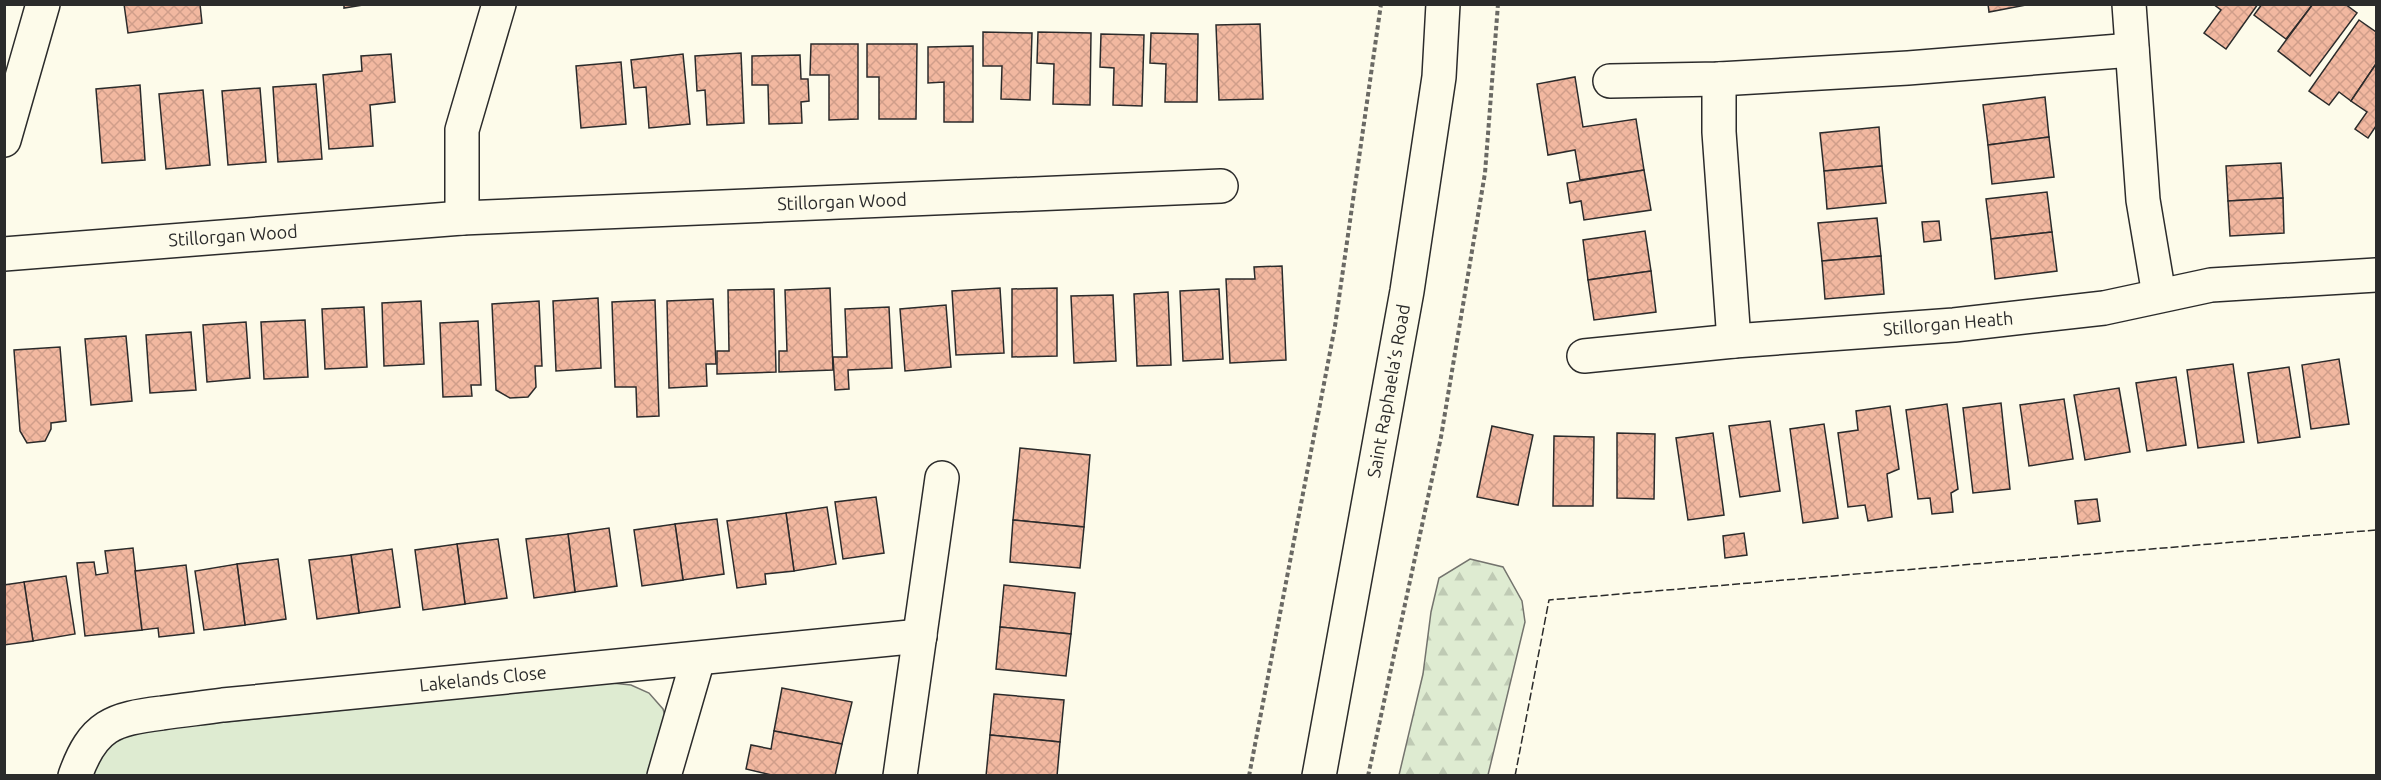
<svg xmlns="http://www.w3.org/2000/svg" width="2381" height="780" viewBox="0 0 2381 780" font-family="Ubuntu,sans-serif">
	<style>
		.grass { fill: #deebd1; stroke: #74746e; stroke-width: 1.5 }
		.forest { fill: url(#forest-firs); stroke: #74746e; stroke-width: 1.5 }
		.building { fill: url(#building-cross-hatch); stroke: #2b2b2b; stroke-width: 1.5 }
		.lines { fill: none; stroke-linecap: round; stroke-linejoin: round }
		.minor-casing { stroke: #2b2b2b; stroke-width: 36 }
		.path { stroke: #6a6964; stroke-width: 4; stroke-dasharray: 4.5 3; stroke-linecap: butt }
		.minor { stroke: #fdfbea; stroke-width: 33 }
		.fence { stroke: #2b2b2b; stroke-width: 1.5; stroke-dasharray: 8 3; stroke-linecap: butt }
		.labels { text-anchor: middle; stroke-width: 4.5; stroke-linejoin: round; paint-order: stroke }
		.street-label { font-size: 18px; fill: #2b2b2b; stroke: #fdfbea }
	</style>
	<defs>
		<pattern id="forest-firs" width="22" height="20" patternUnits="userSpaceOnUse" patternTransform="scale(1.5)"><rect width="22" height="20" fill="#deebd1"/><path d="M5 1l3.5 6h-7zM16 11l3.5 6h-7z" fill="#bfcab4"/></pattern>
		<pattern id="building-cross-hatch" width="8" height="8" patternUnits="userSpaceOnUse" patternTransform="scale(1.5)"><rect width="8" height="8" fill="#f2b8a0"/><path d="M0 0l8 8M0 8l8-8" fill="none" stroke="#d09e8a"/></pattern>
	</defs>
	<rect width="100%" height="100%" fill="#fdfbea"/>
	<!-- grass -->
	<polygon class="grass" points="612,683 631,685 649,693 663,709 669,728 656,775 92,776 103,749 134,731"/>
	<!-- forest -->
	<polygon class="forest" points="1470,559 1503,567 1522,601 1525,622 1488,775 1399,775 1423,674 1431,612 1439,578"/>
	<!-- building -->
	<g class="building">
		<polygon points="124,4 200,4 202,23 128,33"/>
		<polygon points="344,4 369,4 344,8"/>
		<polygon points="1988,4 2031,4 1989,12"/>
		<polygon points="2213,4 2258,4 2226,49 2204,33 2221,10"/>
		<polygon points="2262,4 2313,4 2286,39 2254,15"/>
		<polygon points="2313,4 2345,4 2357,13 2310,76 2278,51"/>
		<polygon points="2359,20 2376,32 2376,64 2351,101 2339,92 2329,105 2309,91"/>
		<polygon points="1260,24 1263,99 1219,100 1216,25"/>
		<polygon points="983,32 1032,33 1030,100 1001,99 1002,66 983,66"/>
		<polygon points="1038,32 1091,33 1090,105 1053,104 1054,64 1037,63"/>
		<polygon points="1151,33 1198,34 1197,102 1165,102 1166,64 1150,63"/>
		<polygon points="1101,34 1144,35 1142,106 1113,105 1114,68 1100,67"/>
		<polygon points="811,44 858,44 858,119 829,120 829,75 810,75"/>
		<polygon points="867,44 917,44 916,119 879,119 879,77 867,77"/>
		<polygon points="973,46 973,122 944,122 944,82 928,83 928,47"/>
		<polygon points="741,53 744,123 707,125 705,90 697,91 695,56"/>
		<polygon points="391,54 395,102 370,105 373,146 329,149 323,75 362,71 361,56"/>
		<polygon points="683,54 690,124 649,128 646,87 634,88 631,60"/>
		<polygon points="800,55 801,79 808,79 809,101 801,102 802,123 769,124 768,85 752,85 752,56"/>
		<polygon points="621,62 626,124 581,128 576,66"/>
		<polygon points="2376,64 2376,126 2368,138 2355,129 2367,112 2351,101"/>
		<polygon points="1575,77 1583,127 1636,119 1644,170 1580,180 1575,150 1548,155 1537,84"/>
		<polygon points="316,84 322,159 278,162 273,87"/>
		<polygon points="140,85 145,160 102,163 96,89"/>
		<polygon points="260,88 266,162 228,165 222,91"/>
		<polygon points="203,90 210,165 166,169 159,94"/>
		<polygon points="2045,97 2049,137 1988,145 1983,105"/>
		<polygon points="1879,127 1882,166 1824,171 1820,133"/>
		<polygon points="2049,137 2054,177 1992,184 1988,145"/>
		<polygon points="2281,163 2283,198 2228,201 2226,166"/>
		<polygon points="1882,166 1886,203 1827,209 1824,171"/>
		<polygon points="1644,170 1651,210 1584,220 1581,201 1570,203 1567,183"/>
		<polygon points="2047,192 2052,232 1991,239 1986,199"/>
		<polygon points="2283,198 2284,233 2230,236 2228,201"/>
		<polygon points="1877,218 1881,256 1822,261 1818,223"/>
		<polygon points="1939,221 1941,240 1924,242 1922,222"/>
		<polygon points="1645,231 1651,271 1588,280 1583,240"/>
		<polygon points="2052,232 2057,271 1995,279 1991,239"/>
		<polygon points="1881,256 1884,294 1825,299 1822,261"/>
		<polygon points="1282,266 1286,360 1230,363 1226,279 1255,279 1254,267"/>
		<polygon points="1651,271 1656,312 1594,320 1588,280"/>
		<polygon points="830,288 833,370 779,372 779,351 787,351 785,290"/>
		<polygon points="1000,288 1004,353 956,355 952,291"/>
		<polygon points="1057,288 1057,356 1012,357 1012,289"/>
		<polygon points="774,289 776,372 717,374 717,351 729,351 728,290"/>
		<polygon points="1219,289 1223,359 1183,361 1180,291"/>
		<polygon points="1168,292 1171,365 1137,366 1134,294"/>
		<polygon points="1113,295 1116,361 1074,363 1071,296"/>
		<polygon points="598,298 601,368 556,371 553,301"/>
		<polygon points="713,299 716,364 706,364 707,386 669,388 667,301"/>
		<polygon points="655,300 659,416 637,417 636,387 615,387 612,302"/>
		<polygon points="421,301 424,364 384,366 382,303"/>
		<polygon points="539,301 542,366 535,366 536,387 528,397 510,398 496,390 492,304"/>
		<polygon points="946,305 951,367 905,371 900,309"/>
		<polygon points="364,307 367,367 325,369 322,309"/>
		<polygon points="889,307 892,368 848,370 849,389 835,390 833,357 847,357 845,309"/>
		<polygon points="305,320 308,377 264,379 261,322"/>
		<polygon points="478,321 481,385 471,385 472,396 443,397 440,323"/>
		<polygon points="246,322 250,378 207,382 203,325"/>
		<polygon points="191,332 196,390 150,393 146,335"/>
		<polygon points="126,336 132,401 91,405 85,339"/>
		<polygon points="60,347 66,421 51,423 51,429 45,441 27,443 20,431 14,350"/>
		<polygon points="2339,359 2349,424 2311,429 2302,365"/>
		<polygon points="2233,364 2244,442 2198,448 2187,370"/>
		<polygon points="2289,367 2300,437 2258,443 2248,373"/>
		<polygon points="2176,377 2186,445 2147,451 2136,383"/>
		<polygon points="2119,388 2130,452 2085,460 2074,395"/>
		<polygon points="2064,399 2073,459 2029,466 2020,405"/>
		<polygon points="2001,403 2010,489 1973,493 1963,408"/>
		<polygon points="1947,404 1958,489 1951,493 1953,512 1932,514 1930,498 1918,499 1906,410"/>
		<polygon points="1890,406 1899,469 1887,474 1892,517 1868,521 1865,505 1848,507 1838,433 1858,430 1856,411"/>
		<polygon points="1770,421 1780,491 1740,497 1729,426"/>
		<polygon points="1824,424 1838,518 1803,523 1790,429"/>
		<polygon points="1492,426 1533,435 1518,505 1477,497"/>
		<polygon points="1617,433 1655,434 1654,499 1617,498"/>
		<polygon points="1713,433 1724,515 1688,520 1676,438"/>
		<polygon points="1554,436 1594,437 1593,506 1553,506"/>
		<polygon points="1020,448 1090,455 1084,527 1013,520"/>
		<polygon points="876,497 884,553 843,559 835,502"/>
		<polygon points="2097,499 2100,521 2078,524 2075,501"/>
		<polygon points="827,507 836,564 794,571 786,513"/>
		<polygon points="786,513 794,571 765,574 766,584 737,588 727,521"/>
		<polygon points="717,519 724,574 683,580 675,524"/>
		<polygon points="1013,520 1084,527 1080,568 1010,562"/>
		<polygon points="675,524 683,580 642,586 634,530"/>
		<polygon points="609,528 617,586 575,592 568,534"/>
		<polygon points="1744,533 1747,555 1725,558 1723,536"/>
		<polygon points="568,534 575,592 534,598 526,539"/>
		<polygon points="498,539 507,598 465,604 457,544"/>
		<polygon points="457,544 465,604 423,610 415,550"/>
		<polygon points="133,548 142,630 85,636 77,563 94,562 96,575 108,573 105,551"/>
		<polygon points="392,549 400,607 359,613 351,555"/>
		<polygon points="351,555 359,613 317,619 309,560"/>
		<polygon points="278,559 286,619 245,625 237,564"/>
		<polygon points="237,564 245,625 204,630 195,571"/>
		<polygon points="186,565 194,633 159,637 158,628 142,630 135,571"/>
		<polygon points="66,576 75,634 33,641 24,582"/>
		<polygon points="24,582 33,641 4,645 4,585"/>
		<polygon points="1004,585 1075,593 1071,634 1000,627"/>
		<polygon points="1000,627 1071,634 1066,676 996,669"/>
		<polygon points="782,688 852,702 842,744 774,731"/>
		<polygon points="994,694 1064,700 1060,742 990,735"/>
		<polygon points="774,731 842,744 835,776 776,776 746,769 751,745 771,749"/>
		<polygon points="990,735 1060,742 1057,776 986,776"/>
	</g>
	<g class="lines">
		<!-- minor casing -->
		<g class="minor-casing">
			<g id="minor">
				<polyline points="2129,4 2143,200 2159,295"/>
				<polyline points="1719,79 1719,132 1734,341"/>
				<polyline points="1610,81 1719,79 1908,68 2132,50"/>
				<polyline points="4,140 43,4"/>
				<polyline points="462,218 462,130 499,4"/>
				<polyline points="4,254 462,218 1221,186"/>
				<polyline points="1584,356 1734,341 1954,325 2104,308 2211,285 2376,275"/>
				<path d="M75,776C93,725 113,719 162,713C182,710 202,708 223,705L920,636"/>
				<polyline points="664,776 698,659"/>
				<polyline points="900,776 942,478"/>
				<polyline points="1319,776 1407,291 1439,77 1443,4"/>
			</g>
		</g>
		<!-- path -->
		<g class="path">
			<polyline points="1249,776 1335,326 1381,4"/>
			<polyline points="1368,776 1441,437 1485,173 1498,4"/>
		</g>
		<!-- minor -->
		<use href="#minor" class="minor"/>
		<!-- fence -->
		<polyline class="fence" points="1515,776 1549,600 2376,530"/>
	</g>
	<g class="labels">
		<!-- street labels -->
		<g class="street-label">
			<text transform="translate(842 202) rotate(-2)" y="6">Stillorgan Wood</text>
			<text transform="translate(233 236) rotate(-4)" y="6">Stillorgan Wood</text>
			<text transform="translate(1948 324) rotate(-5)" y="6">Stillorgan Heath</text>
			<text transform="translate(1389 391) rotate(-80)" y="6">Saint Raphaela’s Road</text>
			<text transform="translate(483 679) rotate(-6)" y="6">Lakelands Close</text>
		</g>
	</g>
	<!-- border -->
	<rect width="2381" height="780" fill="none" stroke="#2b2b2b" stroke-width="12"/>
</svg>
